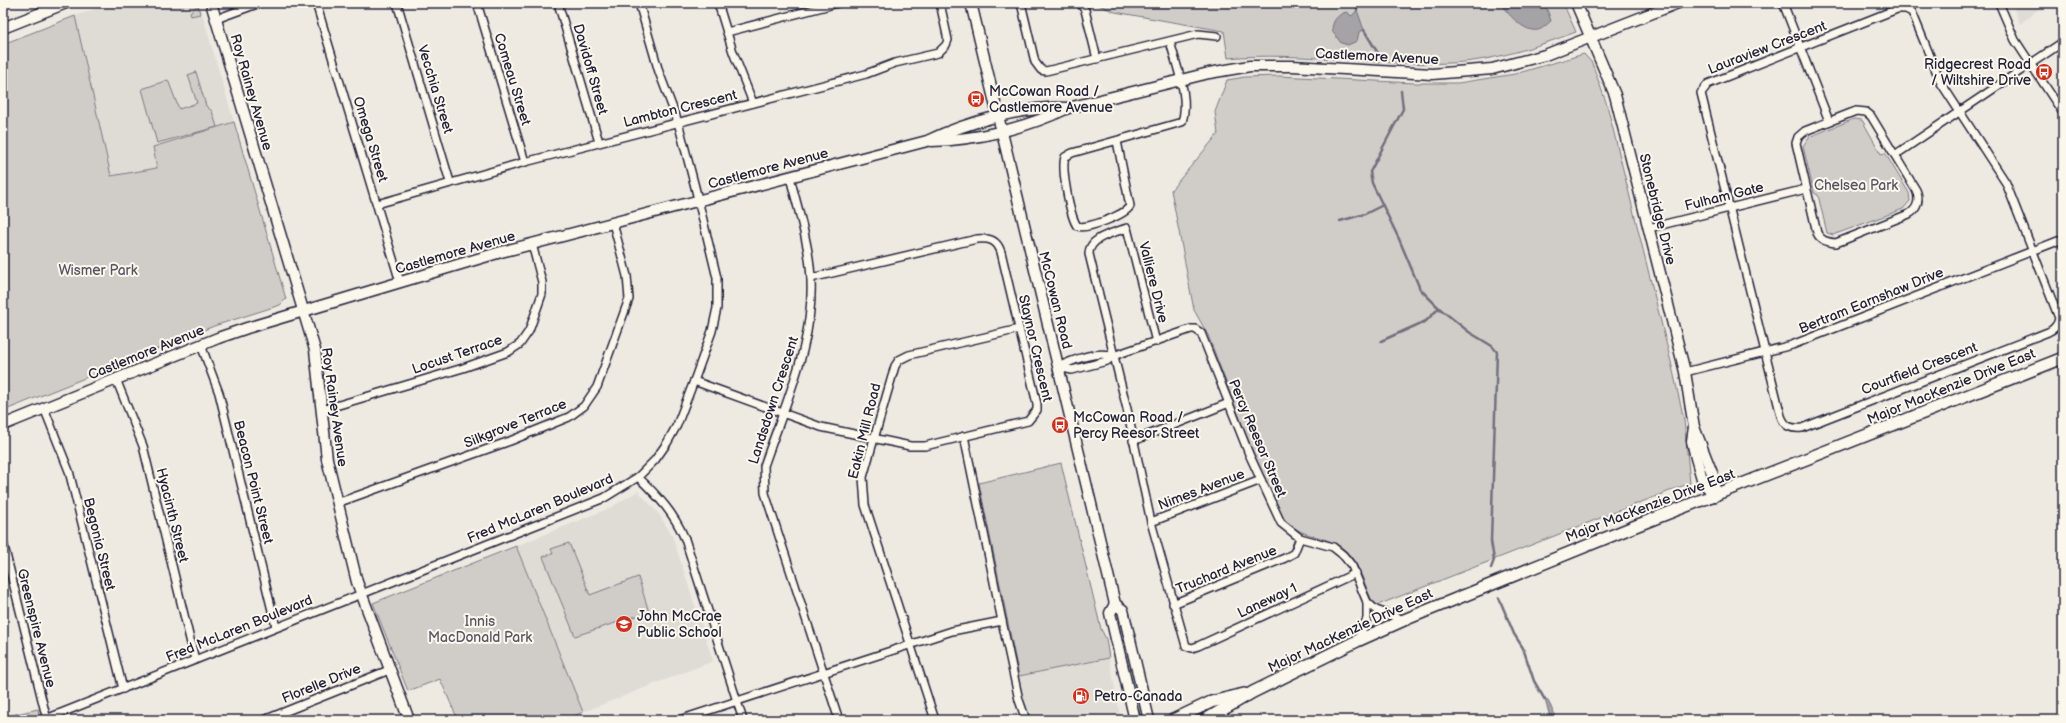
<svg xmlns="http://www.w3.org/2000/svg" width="2066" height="723" viewBox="0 0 2066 723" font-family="'Balsamiq Sans',sans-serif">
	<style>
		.built { fill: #dfdbd5 }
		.green { fill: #d0cdc9; stroke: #797882 }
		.water { fill: #a6a3a7; stroke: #716f7c }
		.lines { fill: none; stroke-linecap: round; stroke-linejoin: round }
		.stream { stroke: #716f7c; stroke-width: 2.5 }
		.street-casing { stroke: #22223b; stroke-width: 10 }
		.secondary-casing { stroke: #22223b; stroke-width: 13 }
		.primary-casing { stroke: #22223b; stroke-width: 14 }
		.street { stroke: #fbf7ec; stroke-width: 7 }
		.secondary { stroke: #fbf7ec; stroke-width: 10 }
		.primary { stroke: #fbf7ec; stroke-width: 11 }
		.labels { text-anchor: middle; stroke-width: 4; stroke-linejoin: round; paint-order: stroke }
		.street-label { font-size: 14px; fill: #22223b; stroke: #fbf7ec }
		.poi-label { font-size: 14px; fill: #22223b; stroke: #fbf7ec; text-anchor: start }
		.park-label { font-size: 14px; fill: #565566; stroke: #fbf7ec }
	</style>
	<rect width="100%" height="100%" fill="#eeeae2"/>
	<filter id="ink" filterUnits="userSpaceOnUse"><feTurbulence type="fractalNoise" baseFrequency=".025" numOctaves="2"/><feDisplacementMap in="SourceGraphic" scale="8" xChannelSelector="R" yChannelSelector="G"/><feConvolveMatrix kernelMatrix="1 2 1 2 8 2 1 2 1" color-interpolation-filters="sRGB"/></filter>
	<g filter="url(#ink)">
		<!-- built -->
		<g class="built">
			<polygon points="112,3 199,3 234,122 154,147 158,168 111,177 75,16"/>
			<polygon points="2012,3 2046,3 2020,24"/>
			<polygon points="638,491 658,513 672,535 713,661 583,712 516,546 610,508"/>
			<polygon points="1109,658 1121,720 1031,720 1024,702 1019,676"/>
		</g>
		<!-- green -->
		<g class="green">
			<path d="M1094,3H1563L1576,32C1535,47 1495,61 1450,63C1376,67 1302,51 1228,58L1224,31L1115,12Z"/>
			<polygon points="198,5 200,14 191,16 190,12"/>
			<polygon points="75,16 111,176 157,168 153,147 234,122 286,299 280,305 214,326 3,411 3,44"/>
			<path d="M1584,54L1592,63L1607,105L1671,362L1684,420L1690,483L1375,606C1364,588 1362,565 1345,550C1322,531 1295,541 1279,511L1250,445L1208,335L1194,310L1171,190L1218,134L1215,112L1227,80L1245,77L1279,76L1415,83H1458L1515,74Z"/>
			<polygon points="196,72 206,106 212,111 217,127 157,143 142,89 168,80 179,109 197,103 188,75"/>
			<polygon points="1854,119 1862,120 1881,154 1885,153 1909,193 1910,201 1903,209 1833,235 1827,233 1818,195 1814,193 1803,146 1809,137"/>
			<polygon points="1061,463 1101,629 1106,639 1109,658 1019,676 979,483"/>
			<polygon points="569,543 590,595 638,577 649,612 575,636 543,557 553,553 551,549"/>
			<polygon points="516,546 583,712 565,720 458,720 440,679 408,691 373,603"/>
			<polygon points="38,709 40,720 3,720 3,717"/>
		</g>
		<!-- water -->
		<g class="water">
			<path d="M1500,3H1545L1551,21C1547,24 1543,29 1538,30C1524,33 1507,13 1500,3Z"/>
			<path d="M1357,10L1364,30L1359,32L1357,41L1348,45L1341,43L1332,31C1332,21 1337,15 1346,12L1352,16Z"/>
			<polygon points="1545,700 1548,701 1558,720 1551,720"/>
		</g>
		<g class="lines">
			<!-- stream -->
			<g class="stream">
				<polyline points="1357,3 1357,10"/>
				<polyline points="1364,30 1379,55"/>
				<polyline points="1401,91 1403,109 1370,172 1372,183 1399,239 1420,289 1439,308 1469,332 1492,346 1497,352 1491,541 1494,560 1491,568"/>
				<polyline points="1340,221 1365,214 1381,206"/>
				<polyline points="1381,341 1426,321 1439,308"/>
				<polyline points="1499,598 1514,634 1523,648 1534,681 1545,700"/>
			</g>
			<!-- street casing -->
			<g class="street-casing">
				<g id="street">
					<polyline points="316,3 400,282"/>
					<polyline points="397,3 450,182"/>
					<polyline points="477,3 525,162"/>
					<polyline points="558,3 599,142"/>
					<polyline points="718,3 733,52 753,103"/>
					<polyline points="1021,3 1035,62 1041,70 1046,71 1198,34 1217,36"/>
					<polyline points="1080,3 1085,10 1097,59"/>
					<polyline points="1783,3 1829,121"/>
					<polyline points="1999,3 2015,40 2063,113"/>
					<path d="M1897,9H1906L1912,12L1941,83L2006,183L2059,318C2058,325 2055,329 2048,332L1802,428C1791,429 1785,427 1781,416L1701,93L1708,84Z"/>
					<polyline points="216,19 260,3"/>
					<polyline points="727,32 838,3"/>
					<path d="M1856,111L1866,112L1871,116L1916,190C1920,199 1918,209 1909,214L1836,243C1827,242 1821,241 1817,233L1796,143L1798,137L1805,131Z"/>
					<path d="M1117,141L1130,206C1125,215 1086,230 1077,226C1070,216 1061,169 1065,157L1072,153L1182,122C1190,97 1176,66 1170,41"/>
					<polyline points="1895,155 2063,42"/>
					<path d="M790,177C797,206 807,236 810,266C818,336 786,401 764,466L765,493L839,720"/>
					<polyline points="377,204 525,162 866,74 895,63 938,53 946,45 948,40 940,3"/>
					<polyline points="1649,228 1806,189"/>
					<path d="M1156,342L1127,228C1114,233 1089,237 1089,254L1127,409L1151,522L1186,646L1192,648L1198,646L1356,573"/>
					<polyline points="201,345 219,393 276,627"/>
					<polyline points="1058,367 1072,370 1107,361 1113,356 1191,329 1195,329 1201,333 1249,454 1281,523 1300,538 1333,547 1343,555 1352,566 1367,602 1367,619 1357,641"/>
					<path d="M1058,367C1073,360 1097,350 1113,356"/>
					<polyline points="1685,372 1792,345 2063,239"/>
					<polyline points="116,379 143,446 195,660"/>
					<path d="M694,381L821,427L910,446H925L1028,421L1037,410V404L1001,252C997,240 990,238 977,239L811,278"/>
					<polyline points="44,408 69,471 123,689"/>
					<polyline points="322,410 463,368 508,352 520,344 529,331 542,294 542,282 532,244"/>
					<polyline points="1133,441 1229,403"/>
					<path d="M638,477C658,496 674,513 685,539L743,720"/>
					<polyline points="337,503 510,441 569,417 584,406 597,387 629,299 627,276 613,223"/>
					<polyline points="1151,522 1261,480"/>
					<polyline points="3,542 47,720"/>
					<polyline points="1367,602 1376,610 1404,620"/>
					<polyline points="1173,604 1285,558 1294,553 1300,538"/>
					<polyline points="1002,621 1019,700 1026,720"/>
					<polyline points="46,719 604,498 638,477 655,460 667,443 677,425 694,381 712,331 717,308 717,278 695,187 678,122 659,72 639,3"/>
					<polyline points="264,720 389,670"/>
					<polyline points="679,720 952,631 1002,621 964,436"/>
					<polyline points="935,720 865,505 863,477 895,366 899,360 909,355 1019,329"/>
				</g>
			</g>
			<!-- secondary casing -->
			<g class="secondary-casing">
				<g id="secondary">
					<polyline points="211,3 315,350 327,459 357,582 409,720"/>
					<polyline points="971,3 1115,604 1123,610 1149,720"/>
					<polyline points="1576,3 1615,95 1685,372 1694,427 1692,441 1696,458 1703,482 1715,496"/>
					<polyline points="3,28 66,3"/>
					<path d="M931,141C977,140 1026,128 1068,108L1209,73L1250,66H1292L1432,74L1492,69L1545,55L1678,3"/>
					<path d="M3,425L218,338L247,328L501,252L927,141C965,123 1026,105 1068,108"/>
					<polyline points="1694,427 1714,478 1715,496"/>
					<polyline points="1115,604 1110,613 1135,720"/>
				</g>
			</g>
			<!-- primary casing -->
			<g class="primary-casing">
				<g id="primary">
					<polyline points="1173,720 1211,702 1244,694"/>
					<polyline points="1205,720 1253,692 1357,641 1404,620 1633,527 2063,358"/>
				</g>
			</g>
			<!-- street -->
			<use href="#street" class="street"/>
			<!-- secondary -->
			<use href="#secondary" class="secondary"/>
			<!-- primary -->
			<use href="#primary" class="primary"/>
		</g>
	</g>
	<!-- icons -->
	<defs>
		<g id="bus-disc" transform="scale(0.9)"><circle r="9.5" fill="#c8321e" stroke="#fbf7ec"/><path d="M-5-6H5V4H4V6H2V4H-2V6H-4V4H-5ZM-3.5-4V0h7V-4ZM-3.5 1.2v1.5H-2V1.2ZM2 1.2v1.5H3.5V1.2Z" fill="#fff"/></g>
		<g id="school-disc" transform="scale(0.9)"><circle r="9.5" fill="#c8321e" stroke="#fbf7ec"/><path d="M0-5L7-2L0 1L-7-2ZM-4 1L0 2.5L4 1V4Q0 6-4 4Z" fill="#fff"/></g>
		<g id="fuel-disc" transform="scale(0.9)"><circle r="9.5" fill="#c8321e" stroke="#fbf7ec"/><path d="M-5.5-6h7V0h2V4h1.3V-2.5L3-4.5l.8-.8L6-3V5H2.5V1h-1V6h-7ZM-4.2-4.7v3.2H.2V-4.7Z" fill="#fff"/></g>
	</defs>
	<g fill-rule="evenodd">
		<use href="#bus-disc" x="2044" y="72"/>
		<use href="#bus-disc" x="976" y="99"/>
		<use href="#bus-disc" x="1060" y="425"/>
		<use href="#school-disc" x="624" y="624"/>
		<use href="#fuel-disc" x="1081" y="696"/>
	</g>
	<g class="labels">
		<!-- street labels -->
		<g class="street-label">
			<text transform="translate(1767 47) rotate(-21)" y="5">Lauraview Crescent</text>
			<text transform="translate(1377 56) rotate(3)" y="5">Castlemore Avenue</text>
			<text transform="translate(591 69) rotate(74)" y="5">Davidoff Street</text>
			<text transform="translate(513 79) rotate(73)" y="5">Comeau Street</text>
			<text transform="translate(436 89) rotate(73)" y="5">Vecchia Street</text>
			<text transform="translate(252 92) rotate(74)" y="5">Roy Rainey Avenue</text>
			<text transform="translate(680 108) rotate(-14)" y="5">Lambton Crescent</text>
			<text transform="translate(371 139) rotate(73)" y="5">Omega Street</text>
			<text transform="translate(768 168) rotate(-15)" y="5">Castlemore Avenue</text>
			<text transform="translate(1724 196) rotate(-14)" y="5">Fulham Gate</text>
			<text transform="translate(1658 209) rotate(76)" y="5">Stonebridge Drive</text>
			<text transform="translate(455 252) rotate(-16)" y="5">Castlemore Avenue</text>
			<text transform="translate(1154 282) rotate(76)" y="5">Valliere Drive</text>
			<text transform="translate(1056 300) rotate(76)" y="5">McCowan Road</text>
			<text transform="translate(1871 300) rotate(-22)" y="5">Bertram Earnshaw Drive</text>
			<text transform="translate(1036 348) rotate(77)" y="5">Staynor Crescent</text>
			<text transform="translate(146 352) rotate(-22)" y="5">Castlemore Avenue</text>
			<text transform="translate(457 354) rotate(-19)" y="5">Locust Terrace</text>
			<text transform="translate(1919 368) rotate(-21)" y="5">Courtfield Crescent</text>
			<text transform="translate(1951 386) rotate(-22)" y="5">Major MacKenzie Drive East</text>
			<text transform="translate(773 400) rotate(-72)" y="5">Landsdown Crescent</text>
			<text transform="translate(335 407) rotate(82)" y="5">Roy Rainey Avenue</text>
			<text transform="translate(515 423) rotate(-22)" y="5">Silkgrove Terrace</text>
			<text transform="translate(864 431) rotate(-76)" y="5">Eakin Mill Road</text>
			<text transform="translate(1258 438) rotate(67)" y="5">Percy Reesor Street</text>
			<text transform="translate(254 482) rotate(76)" y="5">Beacon Point Street</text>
			<text transform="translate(1201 489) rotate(-21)" y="5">Nimes Avenue</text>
			<text transform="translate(1650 505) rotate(-21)" y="5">Major MacKenzie Drive East</text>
			<text transform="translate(540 508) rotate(-23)" y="5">Fred McLaren Boulevard</text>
			<text transform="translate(173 515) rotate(76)" y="5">Hyacinth Street</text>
			<text transform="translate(100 544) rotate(76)" y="5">Begonia Street</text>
			<text transform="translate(1226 569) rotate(-22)" y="5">Truchard Avenue</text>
			<text transform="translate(1267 600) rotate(-25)" y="5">Laneway 1</text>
			<text transform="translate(37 628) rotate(76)" y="5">Greenspire Avenue</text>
			<text transform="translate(239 628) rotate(-22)" y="5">Fred McLaren Boulevard</text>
			<text transform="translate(1350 630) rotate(-25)" y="5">Major MacKenzie Drive East</text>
			<text transform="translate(321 683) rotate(-22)" y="5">Florelle Drive</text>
		</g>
		<!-- poi labels -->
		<g class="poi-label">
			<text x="2031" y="69" text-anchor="end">Ridgecrest Road<tspan x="2031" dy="16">/ Wiltshire Drive</tspan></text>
			<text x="989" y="96">McCowan Road /<tspan x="989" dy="16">Castlemore Avenue</tspan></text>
			<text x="1073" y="422">McCowan Road /<tspan x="1073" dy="16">Percy Reesor Street</tspan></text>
			<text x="637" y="621">John McCrae<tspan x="637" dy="16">Public School</tspan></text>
			<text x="1094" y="701">Petro-Canada</text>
		</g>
		<!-- park labels -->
		<g class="park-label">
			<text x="1856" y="190">Chelsea Park</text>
			<text x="98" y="275">Wismer Park</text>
			<text x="480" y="626">Innis<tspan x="480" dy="16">MacDonald Park</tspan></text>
		</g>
	</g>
	<!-- margin -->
	<rect width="2066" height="723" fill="none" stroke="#fbf7ec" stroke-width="16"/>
	<rect x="8" y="8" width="2050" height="707" fill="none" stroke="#22223b" stroke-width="1.5" filter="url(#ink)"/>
</svg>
